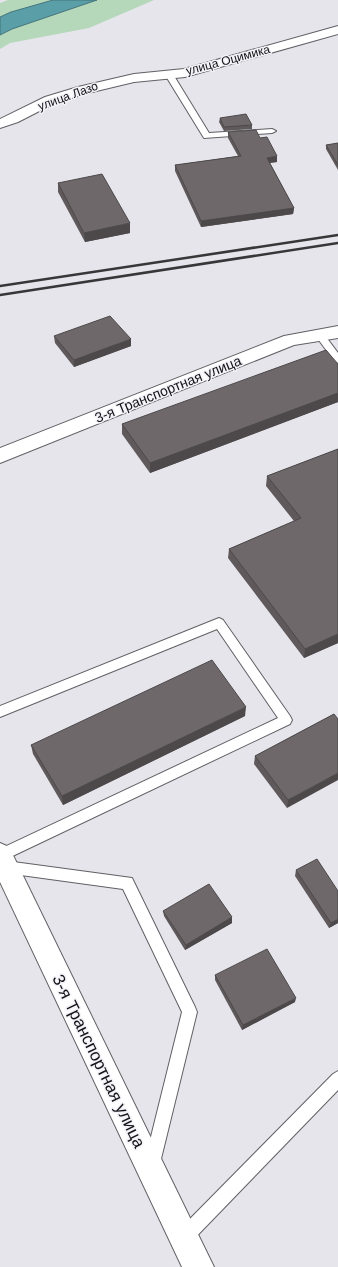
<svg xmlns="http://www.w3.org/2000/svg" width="338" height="1267" viewBox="0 0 338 1267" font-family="Arial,sans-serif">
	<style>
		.green { fill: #b5d7ba }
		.water { fill: #5a9ea7; stroke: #44747b }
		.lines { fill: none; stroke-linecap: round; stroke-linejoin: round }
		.service-casing { stroke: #606065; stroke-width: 2 }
		.minor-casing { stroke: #606065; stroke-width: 2 }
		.tertiary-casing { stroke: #606065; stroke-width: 2 }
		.service { fill: #fff; fill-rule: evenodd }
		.minor { fill: #fff; fill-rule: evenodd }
		.tertiary { fill: #fff; fill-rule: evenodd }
		.rail { stroke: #373739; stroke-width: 2.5 }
		.wall { fill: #5f595b }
		.shaded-wall { fill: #4d494a }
		.building { fill: #6e686a; stroke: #4d494a }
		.labels { text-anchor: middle; stroke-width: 3; stroke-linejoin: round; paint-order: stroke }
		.far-street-label { font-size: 12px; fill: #121214; stroke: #f2f2f8 }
		.street-label { font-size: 14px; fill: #121214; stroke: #f2f2f8 }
		.near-street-label { font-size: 17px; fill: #121214; stroke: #f2f2f8 }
	</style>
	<rect width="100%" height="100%" fill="#e5e5eb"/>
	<!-- green -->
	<g class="green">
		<polygon points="8,0 53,0 11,12 0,17 0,3"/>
		<polygon points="97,0 154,0 89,28 10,43 0,49 0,35 12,29"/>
	</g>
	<!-- water -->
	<polygon class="water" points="53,0 97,0 12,29 0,35 0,17 11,12"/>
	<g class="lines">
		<!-- service casing -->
		<g class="service-casing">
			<g id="service">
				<polygon points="165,71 171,71 209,133 272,129 276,131 272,133 204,138 164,73"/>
				<polygon points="320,332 323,333 338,353 338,363 335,362 315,335"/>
				<polygon points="219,618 223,620 290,716 292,720 290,724 0,862 0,849 278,718 217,629 0,717 0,706"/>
				<polygon points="6,861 132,878 195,1007 197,1012 158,1171 152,1173 146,1171 144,1165 182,1012 123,889 6,873 1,871 1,863"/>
				<polygon points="338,1071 338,1090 190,1243 184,1245 178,1243 176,1237 178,1231 333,1074"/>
			</g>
		</g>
		<!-- minor casing -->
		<g class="minor-casing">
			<polygon id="minor" points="338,26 338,34 185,77 134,82 88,93 55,103 18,122 0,128 0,119 45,97 78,87 134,74 184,69"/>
		</g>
		<!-- tertiary casing -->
		<g class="tertiary-casing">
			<g id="tertiary">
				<polygon points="338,326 338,338 294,345 0,463 0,448 284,336"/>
				<polygon points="0,843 9,847 214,1267 182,1267 0,882"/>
			</g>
		</g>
		<!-- service -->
		<use href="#service" class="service"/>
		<!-- minor -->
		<use href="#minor" class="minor"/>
		<!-- tertiary -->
		<use href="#tertiary" class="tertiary"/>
		<!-- rail -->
		<g class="rail">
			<polyline points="0,286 338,235"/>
			<polyline points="0,295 338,243"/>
		</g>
	</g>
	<!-- wall -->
	<g class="wall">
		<polygon points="220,118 252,125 252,129 224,131 219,122"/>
		<polygon points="228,132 260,138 277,162 270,163 294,208 293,214 201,227 175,171 175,165 238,156 228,138"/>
		<polygon points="338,143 338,170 326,149 326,145"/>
		<polygon points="58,183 130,233 85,242 58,192"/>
		<polygon points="54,336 131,346 74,367 55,343"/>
		<polygon points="338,364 338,402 150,473 122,434 122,424"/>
		<polygon points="338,449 338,643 304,658 228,558 229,549 294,521 266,486 267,476"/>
		<polygon points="334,714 287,808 254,764 255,756"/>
		<polygon points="245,716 63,805 33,754 31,745"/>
		<polygon points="296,870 338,923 329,928 295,876"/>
		<polygon points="163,911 232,923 185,950 164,916"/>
		<polygon points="215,975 295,1002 242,1030 215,980"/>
	</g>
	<!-- shaded-wall -->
	<g class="shaded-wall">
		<polygon points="277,156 277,162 267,163 267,158"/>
		<polygon points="294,208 293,214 201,227 201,221"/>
		<polygon points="130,223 130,233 85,242 84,233"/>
		<polygon points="131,339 131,346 74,367 74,360"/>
		<polygon points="338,393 338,402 150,473 150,463"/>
		<polygon points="338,634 338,643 304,658 305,649"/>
		<polygon points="246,707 245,716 63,805 62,796"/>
		<polygon points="338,773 338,780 287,808 288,800"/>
		<polygon points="232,917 232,923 185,950 186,945"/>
		<polygon points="338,919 338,923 329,928 331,923"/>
		<polygon points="296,998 295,1002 242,1030 243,1025"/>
	</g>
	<!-- building -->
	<g class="building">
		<polygon points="246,114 252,125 224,127 220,118"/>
		<polygon points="256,130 260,138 267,137 277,156 267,158 294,208 201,221 175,165 241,156 228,132"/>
		<polygon points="338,143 338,165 326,145"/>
		<polygon points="102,174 130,223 84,233 58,183"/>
		<polygon points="110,316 131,339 74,360 54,336"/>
		<polygon points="326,350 338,364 338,393 150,463 122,424"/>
		<polygon points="338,449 338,634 305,649 229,549 301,518 267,476"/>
		<polygon points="212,660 246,707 62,796 31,745"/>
		<polygon points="334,714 338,719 338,773 288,800 255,756"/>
		<polygon points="317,859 338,891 338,919 331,923 296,870"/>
		<polygon points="209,884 232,917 186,945 163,911"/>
		<polygon points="267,949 296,998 243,1025 215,975"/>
	</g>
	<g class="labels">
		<!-- far-street labels -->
		<g class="far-street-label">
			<text transform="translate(228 60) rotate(-15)" y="4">улица Оцимика</text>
			<text transform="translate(68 96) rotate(-20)" y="4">улица Лазо</text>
		</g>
		<!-- street labels -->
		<g class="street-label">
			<text transform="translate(168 389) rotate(-22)" y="5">3-я Транспортная улица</text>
		</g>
		<!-- near-street labels -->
		<g class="near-street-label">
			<text transform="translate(99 1061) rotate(64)" y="6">3-я Транспортная улица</text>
		</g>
	</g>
</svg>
